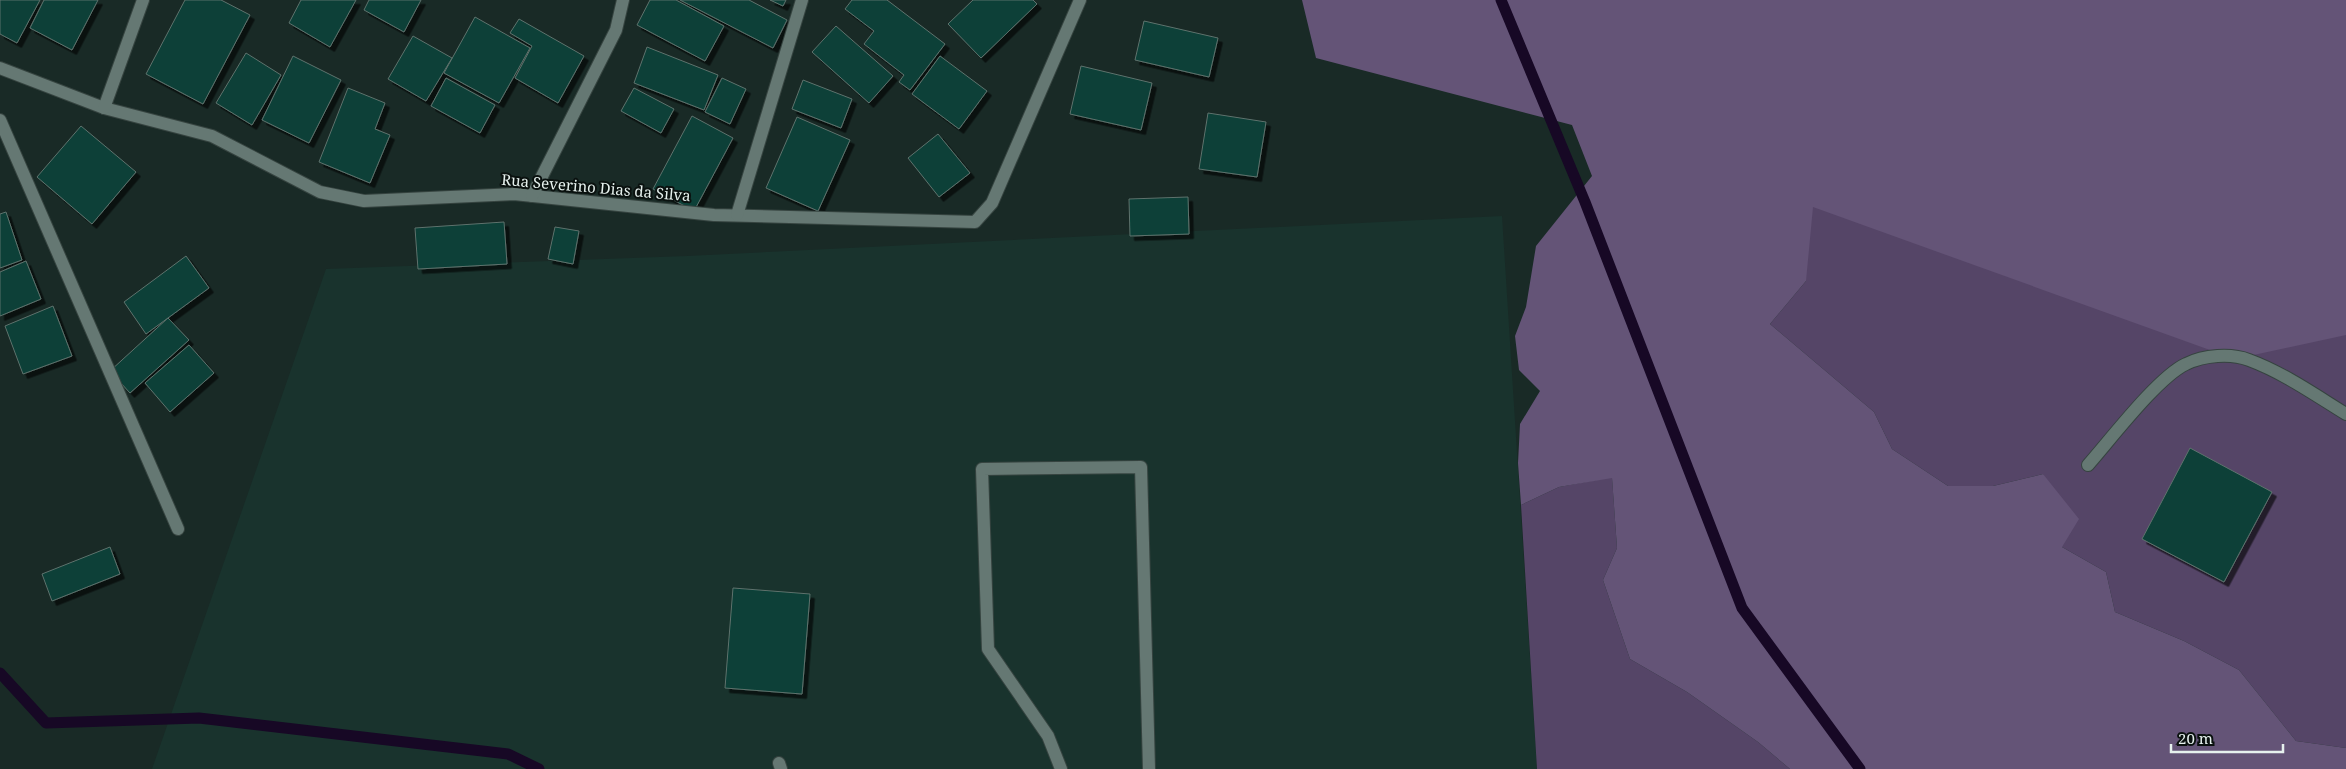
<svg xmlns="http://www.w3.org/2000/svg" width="2346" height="769" viewBox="0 0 2346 769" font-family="'Noto Serif',serif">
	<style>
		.built { fill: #19332d }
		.green { fill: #554567 }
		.forest { fill: #645477 }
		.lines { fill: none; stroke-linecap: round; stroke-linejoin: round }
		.stream { stroke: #170825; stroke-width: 11 }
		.building { fill: #074137; stroke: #5f726d; filter: url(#shadow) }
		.lane-casing { stroke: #364440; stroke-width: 14 }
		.street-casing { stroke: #364440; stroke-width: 14 }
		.lane { stroke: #657873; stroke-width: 12 }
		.street { stroke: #657873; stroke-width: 12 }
		.labels { text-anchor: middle; stroke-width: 4; stroke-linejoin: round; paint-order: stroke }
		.street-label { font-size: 15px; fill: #e6f1ee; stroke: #0a110f }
	</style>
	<defs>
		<filter id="shadow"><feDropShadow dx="4.5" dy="4.5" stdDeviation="0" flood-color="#0009"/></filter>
	</defs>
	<rect width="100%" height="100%" fill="#192a26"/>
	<!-- built -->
	<polygon class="built" points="1502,216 1537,769 152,769 326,269 687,256"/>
	<!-- green -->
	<g class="green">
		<polygon points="2346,93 2346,748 2296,741 2239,670 2184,641 2115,612 2106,572 2062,547 2043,474 1993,486 1948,486 1892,449 1874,412 1770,324 1806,281 1734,118"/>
		<polygon points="1612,477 1617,548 1603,580 1630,659 1687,692 1758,742 1790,769 1537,769 1521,505 1559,487"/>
	</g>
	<!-- forest -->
	<polygon class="forest" points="1302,0 2346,0 2346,335 2235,359 1813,207 1806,281 1770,324 1874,412 1892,449 1948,486 1993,486 2043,474 2079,519 2062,547 2106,572 2115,612 2184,641 2239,670 2296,741 2346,748 2346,769 1790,769 1758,742 1687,692 1630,659 1603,580 1617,548 1612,478 1559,487 1521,505 1518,463 1520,424 1540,391 1519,370 1515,336 1526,307 1536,246 1592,176 1572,125 1316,58"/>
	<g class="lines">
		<!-- stream -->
		<g class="stream">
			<polyline points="1501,0 1585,202 1742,608 1860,769"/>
			<polyline points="0,673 46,723 199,718 508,754 539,769"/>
		</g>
	</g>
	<!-- building -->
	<g class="building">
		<polygon points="0,0 40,0 17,43 0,34"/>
		<polygon points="44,0 98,0 72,50 30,28"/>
		<polygon points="185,0 221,0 250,15 203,104 146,74"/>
		<polygon points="301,0 356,0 330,47 289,23"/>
		<polygon points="369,0 421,0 404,32 364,10"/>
		<polygon points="650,0 676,0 724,26 705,61 637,25"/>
		<polygon points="680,0 749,0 787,20 773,48"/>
		<polygon points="770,0 786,0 783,6"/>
		<polygon points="852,0 887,0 945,44 910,90 899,82 904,75 864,44 874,31 845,9"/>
		<polygon points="973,0 1033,0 1037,4 981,58 948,24"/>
		<polygon points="475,17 530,48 499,103 444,73"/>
		<polygon points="519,19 584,56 558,103 515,78 532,46 510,33"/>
		<polygon points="1144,21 1218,38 1209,77 1135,60"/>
		<polygon points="836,26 893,76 869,103 812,52"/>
		<polygon points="413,36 452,58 426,101 388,79"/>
		<polygon points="647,47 718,75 704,110 634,83"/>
		<polygon points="246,53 281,75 252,125 216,103"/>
		<polygon points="293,56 341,80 309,143 262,120"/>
		<polygon points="940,56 987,91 959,129 912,94"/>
		<polygon points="1081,66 1152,83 1141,130 1070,114"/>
		<polygon points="446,78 495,105 480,133 431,106"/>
		<polygon points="722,78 746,89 730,124 705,112"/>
		<polygon points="803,80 852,99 841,128 792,109"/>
		<polygon points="348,88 385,103 375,129 390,135 370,183 319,162"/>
		<polygon points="634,88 674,109 661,133 621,111"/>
		<polygon points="1208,113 1266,122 1257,177 1199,169"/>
		<polygon points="692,116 733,138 694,211 653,189"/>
		<polygon points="797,117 850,140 818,211 766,188"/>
		<polygon points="81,126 136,172 92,224 37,177"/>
		<polygon points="938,134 970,173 939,197 908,158"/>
		<polygon points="1188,197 1189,234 1130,236 1129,199"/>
		<polygon points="6,212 22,260 0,268 0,214"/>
		<polygon points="504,222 507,264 418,269 415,228"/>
		<polygon points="555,227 579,231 573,264 548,259"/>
		<polygon points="186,256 209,288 146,334 124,302"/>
		<polygon points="26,261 41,299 0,316 0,272"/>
		<polygon points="53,306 72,356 23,374 5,326"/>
		<polygon points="168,318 189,340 130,393 110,371"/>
		<polygon points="189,345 214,373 170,412 145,383"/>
		<polygon points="2190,448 2272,492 2224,582 2142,539"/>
		<polygon points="110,547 120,574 52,601 42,574"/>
		<polygon points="733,588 810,594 802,694 725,688"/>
	</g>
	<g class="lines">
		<!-- lane casing -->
		<g class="lane-casing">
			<g id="lane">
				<path d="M2088,465C2111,439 2158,377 2186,364C2204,355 2231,353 2249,360C2284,373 2315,395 2346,414"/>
				<polyline points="779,763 781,769"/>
				<polyline points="1061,769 1048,736 988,649 982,469 1141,467 1149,769"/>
			</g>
		</g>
		<!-- street casing -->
		<g class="street-casing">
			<g id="street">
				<polyline points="0,68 104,108 212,136 320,192 364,201 514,194 714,215 975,222 992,203 1080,0"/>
				<polyline points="104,108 143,0"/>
				<polyline points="0,120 178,529"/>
				<polyline points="532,196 616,30 623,0"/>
				<polyline points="737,215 802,0"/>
			</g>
		</g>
		<!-- lane -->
		<use href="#lane" class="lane"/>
		<!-- street -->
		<use href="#street" class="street"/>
	</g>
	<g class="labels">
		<!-- street labels -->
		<g class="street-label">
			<text transform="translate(596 188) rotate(5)" y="5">Rua Severino Dias da Silva</text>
		</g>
	</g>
	<!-- scale -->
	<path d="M2171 744v8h112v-8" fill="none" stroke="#e6f1ee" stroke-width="2.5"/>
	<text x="2178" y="744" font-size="15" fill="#e6f1ee" stroke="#0a110f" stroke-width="4" paint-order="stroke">20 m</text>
</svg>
